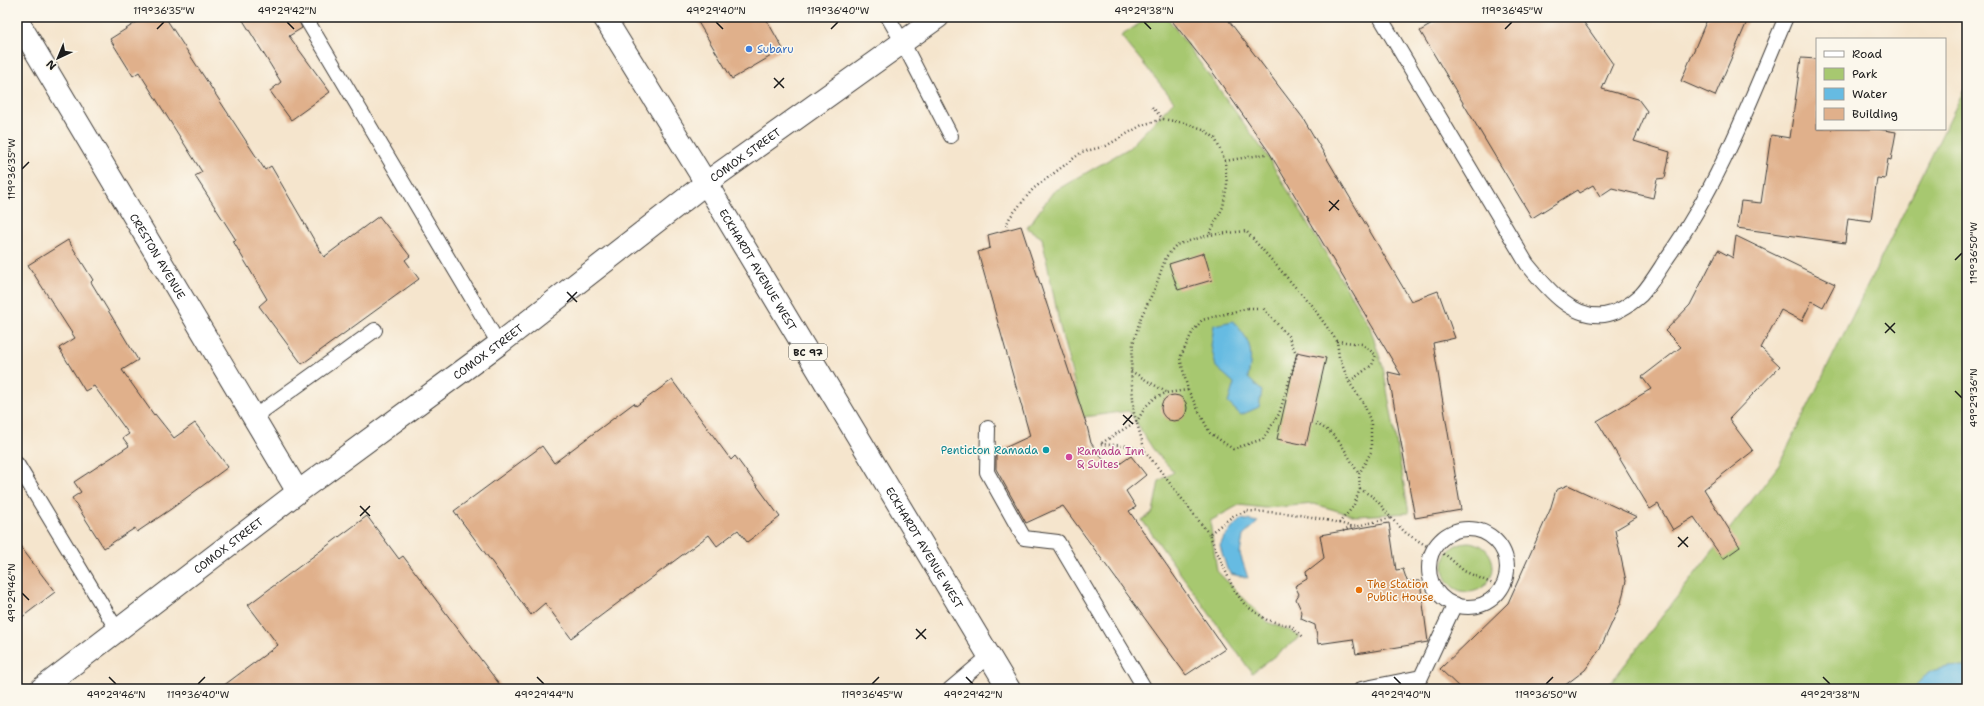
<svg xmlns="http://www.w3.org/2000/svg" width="1984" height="706" viewBox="0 0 1984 706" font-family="'Shantell Sans',sans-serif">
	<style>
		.green { fill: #a7c870; stroke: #627246 }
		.water { fill: #66bbe2; stroke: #416c7f }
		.building { fill: #e0b08b }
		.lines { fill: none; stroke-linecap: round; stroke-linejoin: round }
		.service-casing { stroke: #3d3a37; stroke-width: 16 }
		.minor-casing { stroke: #3d3a37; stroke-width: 24 }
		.trunk-casing { stroke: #3d3a37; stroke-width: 24 }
		.path { stroke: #3d3a37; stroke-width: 2.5; stroke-dasharray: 1 3; stroke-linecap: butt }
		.service { stroke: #fff; stroke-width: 14 }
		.minor { stroke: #fff; stroke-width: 22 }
		.trunk { stroke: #fff; stroke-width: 22 }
		.ticks { fill: none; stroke: #1c1c1c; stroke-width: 1.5 }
		.shop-dot { fill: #3f7fe0; stroke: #fbf7ec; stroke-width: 1.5 }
		.culture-dot { fill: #0f9aa8; stroke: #fbf7ec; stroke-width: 1.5 }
		.hotel-dot { fill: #d1479c; stroke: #fbf7ec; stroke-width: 1.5 }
		.food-dot { fill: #e8710a; stroke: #fbf7ec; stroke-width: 1.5 }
		.labels { text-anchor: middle; stroke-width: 3; stroke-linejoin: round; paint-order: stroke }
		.shield { fill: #fbf7ec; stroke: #5f5e5a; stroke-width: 1 }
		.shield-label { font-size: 10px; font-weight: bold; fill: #1c1c1c }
		.shop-label { font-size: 11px; fill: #366cbe; stroke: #fbf7ec; text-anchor: start }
		.street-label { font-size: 11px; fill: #1c1c1c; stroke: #fbf7ec }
		.culture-label { font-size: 11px; fill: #0d838f; stroke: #fbf7ec; text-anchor: end }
		.hotel-label { font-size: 11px; fill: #b23c85; stroke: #fbf7ec; text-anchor: start }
		.food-label { font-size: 11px; fill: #c56008; stroke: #fbf7ec; text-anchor: start }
		.neatline { fill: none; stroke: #1c1c1c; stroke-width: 1.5 }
		.ticks-label { font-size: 10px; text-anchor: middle; fill: #1c1c1c }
	</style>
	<rect width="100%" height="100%" fill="#fbf7ec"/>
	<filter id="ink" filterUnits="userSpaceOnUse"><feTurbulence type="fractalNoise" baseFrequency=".025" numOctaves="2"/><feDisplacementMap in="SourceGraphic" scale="8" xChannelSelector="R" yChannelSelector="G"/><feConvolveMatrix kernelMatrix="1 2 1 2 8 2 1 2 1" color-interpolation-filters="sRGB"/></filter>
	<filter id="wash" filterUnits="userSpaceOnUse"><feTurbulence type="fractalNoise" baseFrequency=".012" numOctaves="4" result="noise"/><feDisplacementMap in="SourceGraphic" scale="16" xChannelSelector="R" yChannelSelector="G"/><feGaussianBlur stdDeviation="0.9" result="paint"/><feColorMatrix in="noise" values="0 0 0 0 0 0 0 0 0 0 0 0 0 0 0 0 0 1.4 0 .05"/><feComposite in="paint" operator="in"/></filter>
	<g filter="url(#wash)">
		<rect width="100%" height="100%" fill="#f5e5cd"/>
		<!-- green -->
		<g class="green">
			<polygon points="1149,17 1167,17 1266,154 1370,327 1383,367 1409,513 1356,516 1314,504 1265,508 1239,505 1210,521 1217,571 1267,622 1291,631 1300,637 1252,673 1142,520 1153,512 1159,481 1174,472 1153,449 1129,411 1083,417 1060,327 1042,238 1027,228 1053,192 1129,148 1174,101 1121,36"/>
			<polygon points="1967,84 1967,689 1606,689 1779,465"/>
			<circle cx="1468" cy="567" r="25"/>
		</g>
		<!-- water -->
		<g class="water">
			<path d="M1233,321C1252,342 1253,350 1248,378L1262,391L1259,407L1241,415L1228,403L1234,383L1216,367L1211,346L1214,325Z"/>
			<polygon points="1241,519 1258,522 1243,536 1240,554 1248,578 1231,574 1227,569 1220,546 1224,537"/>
			<path d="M1965,666L1967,667V689H1913C1929,668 1940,667 1965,666Z"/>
		</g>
		<g id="blocks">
			<!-- building -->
			<g class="building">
				<polygon points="145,17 165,17 265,170 271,166 324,257 379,216 410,256 405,260 419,279 302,364 259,306 267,299 233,241 236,240 195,176 202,172 139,72 133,76 110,39"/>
				<polygon points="241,17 297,17 302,28 289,36 330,92 291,120 270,91 281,82"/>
				<polygon points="695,17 765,17 783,49 732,79"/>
				<polygon points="1169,17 1226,17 1303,118 1411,301 1438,291 1455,338 1433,343 1461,510 1415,518 1388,372 1401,375 1269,152 1214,74"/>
				<polygon points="1444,17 1580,17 1613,64 1602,89 1638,99 1647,111 1634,141 1670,152 1665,178 1657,179 1653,198 1612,188 1600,196 1593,185 1579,193 1577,190 1532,218 1420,31"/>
				<polygon points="1708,17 1749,17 1715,96 1681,81"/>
				<polygon points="1801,58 1817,59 1817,129 1878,129 1896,132 1891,160 1888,159 1885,179 1877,178 1871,221 1848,218 1845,243 1737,228 1741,201 1761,203 1771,135 1790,138"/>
				<polygon points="1021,226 1087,426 1091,443 1111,470 1131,456 1146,475 1126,491 1136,507 1129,511 1225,649 1186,675 1063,506 1026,523 996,469 996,452 1030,436 978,252 990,248 988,235"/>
				<polygon points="1736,236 1835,284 1823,307 1812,301 1802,321 1781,310 1761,348 1780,366 1729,419 1753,451 1704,489 1740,547 1723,559 1694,517 1673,530 1658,504 1650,509 1597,421 1651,389 1642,377 1681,347 1665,331 1690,305 1718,250 1733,258"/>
				<polygon points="68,240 93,280 91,282 138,360 122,370 154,415 155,414 174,438 195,423 228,467 171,509 137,532 135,528 104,548 72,498 81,492 74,482 129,446 123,438 129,434 94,386 85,391 59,348 75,338 28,265"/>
				<polygon points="1204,253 1212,280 1178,290 1169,264"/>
				<polygon points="1297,352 1326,358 1306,445 1277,439"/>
				<polygon points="672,380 731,460 735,456 780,517 747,542 738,530 717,546 709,535 571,638 545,603 531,615 454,511 542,446 554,463 634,403 636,406"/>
				<circle cx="1174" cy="408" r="13"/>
				<polygon points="1568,485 1637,517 1615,530 1626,581 1621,603 1600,649 1585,670 1560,689 1556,689 1550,684 1537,689 1461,689 1440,669 1508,603 1550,510 1556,490"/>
				<polygon points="367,516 399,559 403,556 503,689 219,689 278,645 248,605"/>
				<polygon points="1389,523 1396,570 1403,569 1407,581 1420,581 1428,642 1356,654 1353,639 1318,644 1315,625 1301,619 1302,612 1296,599 1299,594 1295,586 1307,579 1306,572 1324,558 1320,535"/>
				<polygon points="17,542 55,592 17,621"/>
			</g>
		</g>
	</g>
	<g filter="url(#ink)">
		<use href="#blocks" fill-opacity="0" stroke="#3d3a37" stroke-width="1"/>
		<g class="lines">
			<!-- service casing -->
			<g class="service-casing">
				<g id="service">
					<polyline points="305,17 499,344"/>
					<polyline points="888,17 903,43 951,136"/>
					<path d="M1380,17L1527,264C1546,287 1571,319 1604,315C1618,313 1631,304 1641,295C1651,284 1659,270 1667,258C1719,185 1751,99 1786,17"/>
					<polyline points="254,417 375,330"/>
					<polyline points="988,428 987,472 1024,538 1058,542 1145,689"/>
					<polyline points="17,464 117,630"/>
					<circle cx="1468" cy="568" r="39"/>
					<polyline points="950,689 989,656"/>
					<polyline points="1361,689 1421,677 1455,604"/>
				</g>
			</g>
			<!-- minor casing -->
			<g class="minor-casing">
				<g id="minor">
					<path id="s1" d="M17,20L298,492"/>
					<path id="s2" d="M41,689L298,492L499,344L706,183L938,17"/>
				</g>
			</g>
			<!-- trunk casing -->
			<g class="trunk-casing">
				<g id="trunk">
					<path id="s3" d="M604,17L706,183L1009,689"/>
				</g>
			</g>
			<!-- path -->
			<g class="path">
				<polyline points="1152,107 1163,119"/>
				<polyline points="1225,161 1266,154"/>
				<polyline points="1006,226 1010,217 1033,189 1082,152 1106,146 1142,125 1163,119 1185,123 1203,129 1215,138 1225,161 1227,185 1223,207 1209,235"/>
				<polygon points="1248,308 1263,308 1288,336 1297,355 1279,414 1263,439 1233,449 1210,433 1188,390 1180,358 1192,333 1202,320"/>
				<polyline points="1337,341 1362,344 1376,355 1372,365 1349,382"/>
				<polyline points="1131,371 1166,392"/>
				<path d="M1316,424C1340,434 1346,454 1359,474"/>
				<polyline points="1145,451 1128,446 1100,444 1137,421 1146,406 1156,397 1166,393 1188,390"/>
				<polyline points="1391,518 1406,533 1433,550 1446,555 1464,571 1502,588"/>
				<polyline points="1339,523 1353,527 1391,518 1375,498 1360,489"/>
				<polyline points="1343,531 1352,527"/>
				<polyline points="1209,534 1145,451 1134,413 1131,371 1133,344 1141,317 1155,288 1166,257 1176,245 1209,235 1246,231 1312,306 1337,341 1339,357 1349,382 1364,404 1371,423 1371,452 1359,474 1360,489 1353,507 1339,523 1312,517 1286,513 1247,511 1233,516 1209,534 1234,590 1245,605 1267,620 1291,626 1303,639"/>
			</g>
			<!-- service -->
			<use href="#service" class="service"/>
			<!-- minor -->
			<use href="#minor" class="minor"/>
			<!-- trunk -->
			<use href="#trunk" class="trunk"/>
		</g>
	</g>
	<!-- ticks -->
	<path class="ticks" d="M287,22L294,29M716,22L723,29M1144,22L1151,29M157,29L164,22M831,29L838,22M1505,29L1512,22M774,78L784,88M774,88L784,78M22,169L29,162M1329,201L1339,210M1329,211L1339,200M1955,260L1962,253M567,292L577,302M567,302L577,292M1885,323L1895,333M1885,333L1895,323M1955,391L1962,398M1123,415L1133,424M1123,425L1132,415M360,506L370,516M360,516L370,506M1678,537L1688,547M1678,547L1688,537M22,593L29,600M916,629L926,639M916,639L926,629M109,677L116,684M537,677L544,684M966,677L973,684M1394,677L1401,684M1823,677L1830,684M198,684L205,677M872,684L879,677M1546,684L1553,677"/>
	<!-- markers -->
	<circle class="shop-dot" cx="749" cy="49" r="4"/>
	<circle class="culture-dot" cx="1046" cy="450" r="4"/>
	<circle class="hotel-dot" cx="1069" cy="457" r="4"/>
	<circle class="food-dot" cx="1359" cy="590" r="4"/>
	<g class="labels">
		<!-- shield labels -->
		<rect class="shield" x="789" y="344" width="38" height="16" rx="3"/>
		<g class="shield-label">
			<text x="808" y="356">BC 97</text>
		</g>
		<!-- shop labels -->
		<g class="shop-label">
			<text x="757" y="53">Subaru</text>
		</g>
		<!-- street labels -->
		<g class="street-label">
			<text dy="4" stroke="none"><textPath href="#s2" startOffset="884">COMOX STREET</textPath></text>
			<text dy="4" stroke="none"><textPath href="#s1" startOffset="275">CRESTON AVENUE</textPath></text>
			<text dy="4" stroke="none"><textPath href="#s3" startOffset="296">ECKHARDT AVENUE WEST</textPath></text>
			<text dy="4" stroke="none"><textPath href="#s2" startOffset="560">COMOX STREET</textPath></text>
			<text dy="4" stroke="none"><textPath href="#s2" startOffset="236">COMOX STREET</textPath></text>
			<text dy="4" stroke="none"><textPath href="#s3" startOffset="620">ECKHARDT AVENUE WEST</textPath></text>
		</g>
		<!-- culture labels -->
		<g class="culture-label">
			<text x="1038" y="454">Penticton Ramada</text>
		</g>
		<!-- hotel labels -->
		<g class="hotel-label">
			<text x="1077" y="455">Ramada Inn<tspan x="1077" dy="13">&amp; Suites</tspan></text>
		</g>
		<!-- food labels -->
		<g class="food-label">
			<text x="1367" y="588">The Station<tspan x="1367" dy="13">Public House</tspan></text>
		</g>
	</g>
	<!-- margin -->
	<rect width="1984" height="706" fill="none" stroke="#fbf7ec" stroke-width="44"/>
	<!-- legend -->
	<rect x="1816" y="38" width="130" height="92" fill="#fbf7ec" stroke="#a29f99"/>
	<rect x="1824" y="51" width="20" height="6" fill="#ffffff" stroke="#a29f99"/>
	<text x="1852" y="58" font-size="12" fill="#1c1c1c">Road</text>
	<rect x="1824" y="68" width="20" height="12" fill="#a7c870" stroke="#a29f99"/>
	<text x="1852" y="78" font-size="12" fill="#1c1c1c">Park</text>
	<rect x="1824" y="88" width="20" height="12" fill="#66bbe2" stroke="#a29f99"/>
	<text x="1852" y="98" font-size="12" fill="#1c1c1c">Water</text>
	<rect x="1824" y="108" width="20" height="12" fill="#e0b08b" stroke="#a29f99"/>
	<text x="1852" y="118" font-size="12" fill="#1c1c1c">Building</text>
	<!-- north arrow -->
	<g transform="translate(58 58) rotate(224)" stroke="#fbf7ec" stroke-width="3" paint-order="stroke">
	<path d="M0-3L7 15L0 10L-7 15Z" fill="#1c1c1c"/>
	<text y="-6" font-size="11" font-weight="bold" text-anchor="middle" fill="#1c1c1c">N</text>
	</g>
	<rect x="22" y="22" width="1940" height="662" class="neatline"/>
	<g class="ticks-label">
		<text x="164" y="14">119°36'35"W</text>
		<text x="287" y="14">49°29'42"N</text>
		<text x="716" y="14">49°29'40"N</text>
		<text x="838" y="14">119°36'40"W</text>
		<text x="1144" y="14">49°29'38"N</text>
		<text x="1512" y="14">119°36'45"W</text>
		<text transform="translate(11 169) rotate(-90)" y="4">119°36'35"W</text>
		<text transform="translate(1973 253) rotate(-90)" y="4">119°36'50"W</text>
		<text transform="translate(1973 398) rotate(-90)" y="4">49°29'36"N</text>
		<text transform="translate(11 593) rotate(-90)" y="4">49°29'46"N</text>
		<text x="116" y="698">49°29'46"N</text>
		<text x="198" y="698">119°36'40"W</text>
		<text x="544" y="698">49°29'44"N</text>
		<text x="872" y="698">119°36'45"W</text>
		<text x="973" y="698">49°29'42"N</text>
		<text x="1401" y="698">49°29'40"N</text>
		<text x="1546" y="698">119°36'50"W</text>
		<text x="1830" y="698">49°29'38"N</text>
	</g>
</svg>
